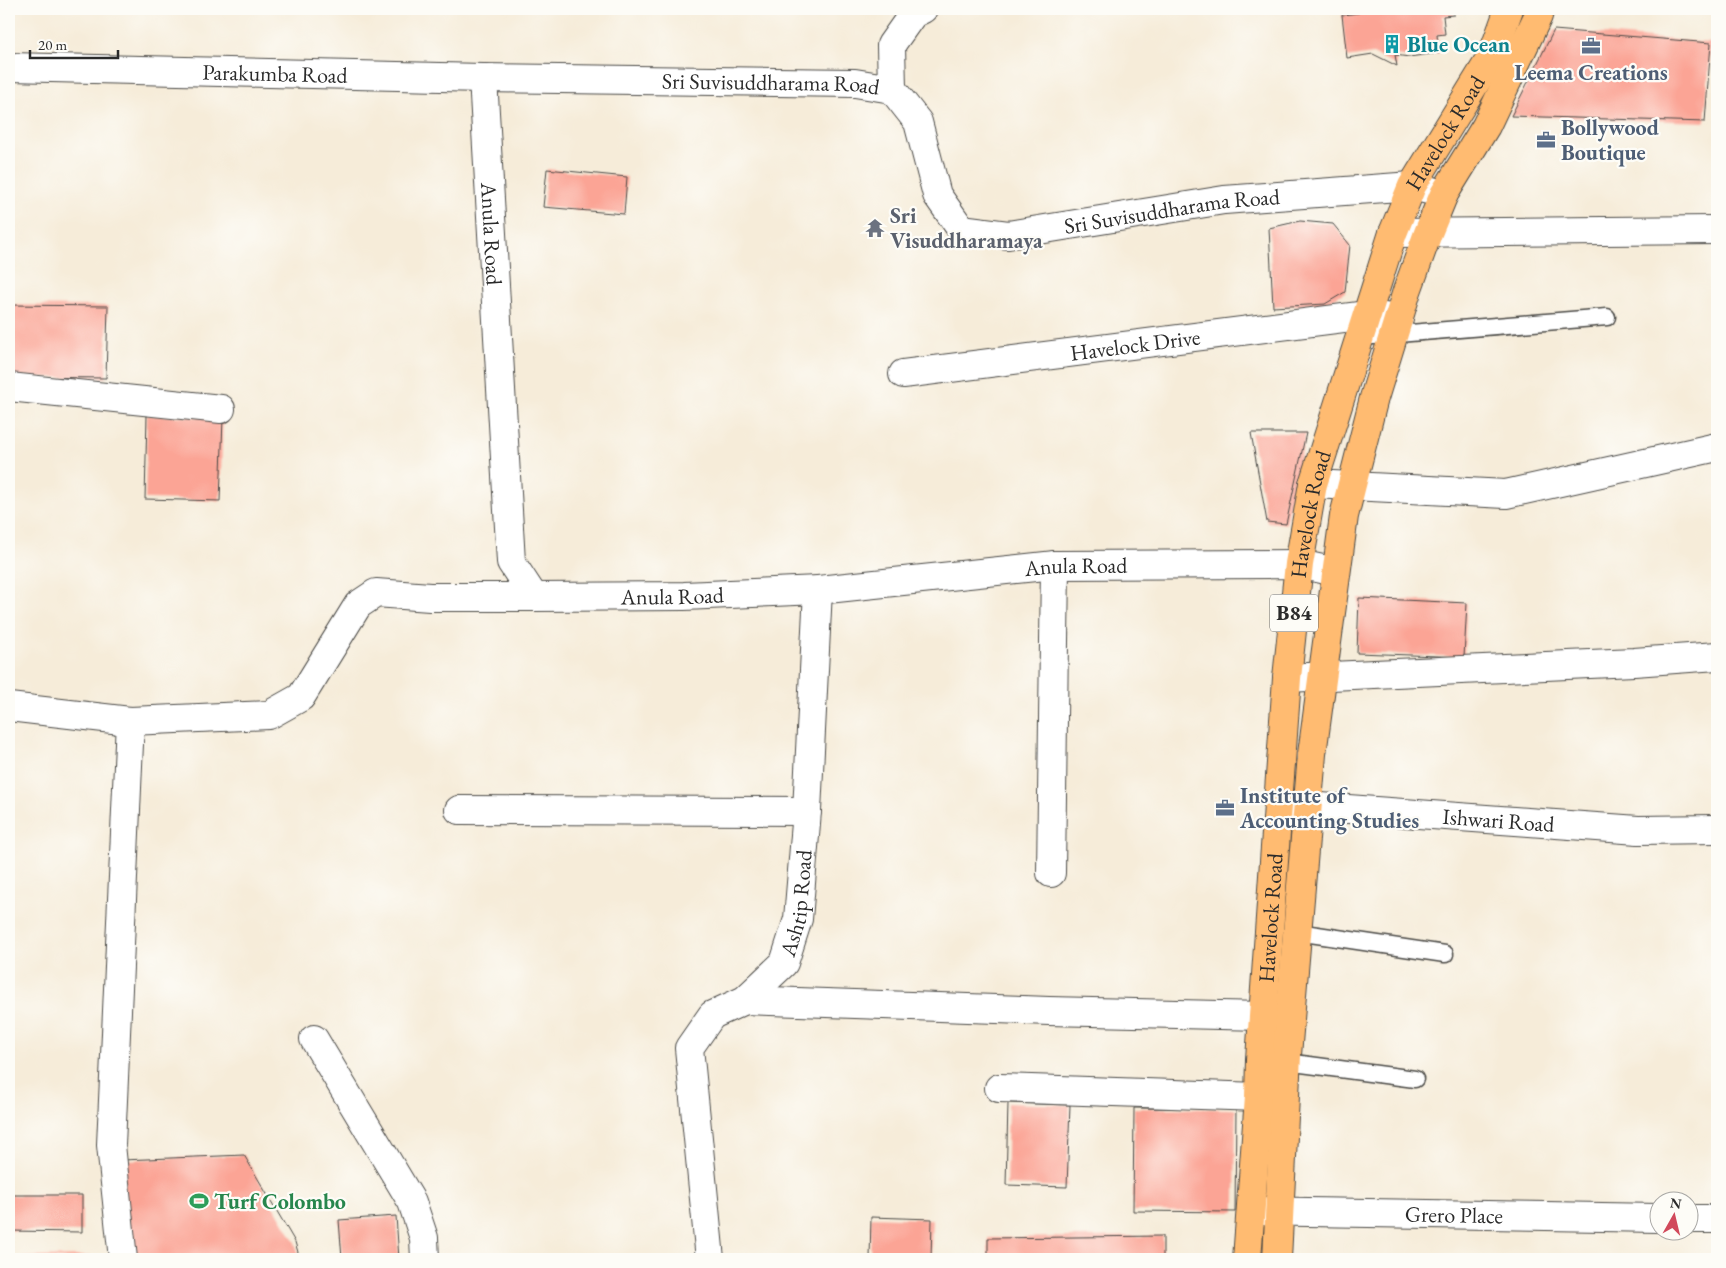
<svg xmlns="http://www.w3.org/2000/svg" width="1726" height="1268" viewBox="0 0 1726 1268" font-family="'EB Garamond',serif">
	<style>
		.building { fill: #fba495 }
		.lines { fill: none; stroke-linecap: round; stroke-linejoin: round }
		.lane-casing { stroke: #494845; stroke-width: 19 }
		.street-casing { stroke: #494845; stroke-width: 30 }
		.primary-casing { stroke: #494845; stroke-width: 30 }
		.lane { stroke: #fff; stroke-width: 16 }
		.street { stroke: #fff; stroke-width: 28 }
		.primary { stroke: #ffbb71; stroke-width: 28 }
		.labels { text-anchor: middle; stroke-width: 4.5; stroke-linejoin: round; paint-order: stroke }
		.shield { fill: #fdfcf7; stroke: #6a6a68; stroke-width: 1 }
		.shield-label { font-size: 21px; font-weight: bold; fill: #2b2b2b }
		.culture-label { font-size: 22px; font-weight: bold; fill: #0d838f; stroke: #fdfcf7; text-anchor: start }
		.service-label { font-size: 22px; font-weight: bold; fill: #4e5e75; stroke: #fdfcf7; text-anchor: start }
		.street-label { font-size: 22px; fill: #2b2b2b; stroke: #fdfcf7 }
		.worship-label { font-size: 22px; font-weight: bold; fill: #5b616d; stroke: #fdfcf7; text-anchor: start }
		.leisure-label { font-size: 22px; font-weight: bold; fill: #27864d; stroke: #fdfcf7; text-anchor: start }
	</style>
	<rect width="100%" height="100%" fill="#fdfcf7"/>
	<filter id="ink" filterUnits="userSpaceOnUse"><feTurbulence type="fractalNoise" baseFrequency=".02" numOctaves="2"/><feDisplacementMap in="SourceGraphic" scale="10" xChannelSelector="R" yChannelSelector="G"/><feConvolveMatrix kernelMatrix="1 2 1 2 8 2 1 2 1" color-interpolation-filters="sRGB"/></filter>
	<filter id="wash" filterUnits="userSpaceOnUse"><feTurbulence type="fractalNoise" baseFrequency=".0096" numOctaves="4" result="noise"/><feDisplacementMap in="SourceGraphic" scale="20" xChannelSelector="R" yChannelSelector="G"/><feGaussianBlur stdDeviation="1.12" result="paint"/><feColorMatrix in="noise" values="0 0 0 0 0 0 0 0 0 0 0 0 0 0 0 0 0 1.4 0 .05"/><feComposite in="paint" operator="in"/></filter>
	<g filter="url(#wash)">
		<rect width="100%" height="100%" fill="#f6ecd9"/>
		<g id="blocks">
			<!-- building -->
			<g class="building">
				<polygon points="1358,9 1453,9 1454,15 1443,16 1445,34 1437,35 1439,53 1409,57 1395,55 1397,66 1373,54 1347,58 1342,15 1359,13"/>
				<polygon points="1554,30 1711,43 1705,122 1511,116"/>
				<polygon points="547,169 627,177 624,214 543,207"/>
				<polygon points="1300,221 1333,224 1350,245 1345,292 1325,304 1273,307 1269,228"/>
				<polygon points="9,305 108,306 106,378 9,377"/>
				<polygon points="147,415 223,418 220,501 145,499"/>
				<polygon points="1251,433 1306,433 1286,524 1267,522"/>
				<polygon points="1359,598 1467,603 1464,657 1357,653"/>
				<polygon points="1008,1103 1070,1105 1067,1187 1006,1185"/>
				<polygon points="1134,1108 1236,1109 1235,1212 1133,1211"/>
				<polygon points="244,1155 295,1242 300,1259 132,1259 122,1160"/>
				<polygon points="9,1195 82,1195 82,1232 9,1231"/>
				<polygon points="396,1216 399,1259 342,1259 339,1220"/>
				<polygon points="871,1217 932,1219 931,1259 870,1259"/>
				<polygon points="1163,1236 1163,1259 988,1259 988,1238"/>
				<polygon points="90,1256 90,1259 23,1259 23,1257"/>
			</g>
		</g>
	</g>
	<g filter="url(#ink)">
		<use href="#blocks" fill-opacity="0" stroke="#494845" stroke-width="1"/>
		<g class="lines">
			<!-- lane casing -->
			<g class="lane-casing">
				<g id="lane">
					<polyline points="1361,337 1607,317"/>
					<polyline points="1297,932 1445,954"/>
					<polyline points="1279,1061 1415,1079"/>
				</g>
			</g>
			<!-- street casing -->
			<g class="street-casing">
				<g id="street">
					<path id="s1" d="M9,67L483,78L855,83L892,89L918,122L937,195L961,229L1008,235L1224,200L1412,186L1444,194"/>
					<path id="s2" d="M483,78L511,562L534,597L684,596L818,590L1055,565L1299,564L1336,572"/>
					<polyline points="892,89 891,45 913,14 923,9"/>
					<polyline points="1393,233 1717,230"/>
					<path id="s3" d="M903,374L1367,315L1399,319"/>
					<polyline points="9,387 221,409"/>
					<polyline points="1313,484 1506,494 1717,447"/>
					<polyline points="1287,678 1634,662 1717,656"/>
					<polyline points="9,707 130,721 269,715 301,697 358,605 376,593 430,597 534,597"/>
					<path id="s4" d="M1279,804L1638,830L1717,829"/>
					<polyline points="459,810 807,811"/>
					<polyline points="1051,873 1055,565"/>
					<polyline points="745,1000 1049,1011 1263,1016"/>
					<polyline points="314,1039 412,1202 424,1238 425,1259"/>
					<polyline points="999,1088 1259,1097"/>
					<path id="s5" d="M1255,1211L1658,1218"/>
					<polyline points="1688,1219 1717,1219"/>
					<polyline points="123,1259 111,1145 130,721"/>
					<path id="s6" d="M710,1259L689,1048L712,1015L745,1000L784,963L798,919L807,811L818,590"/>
				</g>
			</g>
			<!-- primary casing -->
			<g class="primary-casing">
				<g id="primary">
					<path id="s7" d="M1247,1259L1259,1097L1260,1059L1287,678L1299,564L1313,484L1393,233L1412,186L1492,56L1509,9"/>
					<polyline points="1277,1259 1287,1055 1312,754 1344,516 1374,398 1407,291 1428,233 1444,194 1486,126 1538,16 1540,9"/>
				</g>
			</g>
			<!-- lane -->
			<use href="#lane" class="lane"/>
			<!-- street -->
			<use href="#street" class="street"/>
			<!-- primary -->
			<use href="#primary" class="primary"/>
		</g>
	</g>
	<!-- icons -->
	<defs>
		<g id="building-bare" transform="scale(1.5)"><path d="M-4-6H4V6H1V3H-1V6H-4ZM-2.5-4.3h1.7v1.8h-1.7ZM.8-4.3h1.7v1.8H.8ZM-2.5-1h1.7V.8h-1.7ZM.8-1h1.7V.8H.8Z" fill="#0f9aa8" stroke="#fdfcf7" stroke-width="2.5" paint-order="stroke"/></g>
		<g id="office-bare" transform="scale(1.5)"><path d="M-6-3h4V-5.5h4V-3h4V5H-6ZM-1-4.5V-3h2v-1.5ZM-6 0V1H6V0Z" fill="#5c6f8a" stroke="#fdfcf7" stroke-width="2.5" paint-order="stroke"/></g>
		<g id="temple-bare" transform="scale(1.5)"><path d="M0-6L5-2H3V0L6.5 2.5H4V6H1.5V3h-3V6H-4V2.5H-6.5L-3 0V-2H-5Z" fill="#6b7280" stroke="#fdfcf7" stroke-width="2.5" paint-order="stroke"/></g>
		<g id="stadium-bare" transform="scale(1.5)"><path d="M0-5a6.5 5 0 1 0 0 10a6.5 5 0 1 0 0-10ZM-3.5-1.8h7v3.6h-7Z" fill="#2e9e5b" stroke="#fdfcf7" stroke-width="2.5" paint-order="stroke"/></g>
	</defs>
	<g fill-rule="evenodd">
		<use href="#building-bare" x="1392" y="44"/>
		<use href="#office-bare" x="1591" y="46"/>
		<use href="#office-bare" x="1546" y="140"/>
		<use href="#temple-bare" x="875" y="228"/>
		<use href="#office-bare" x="1225" y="808"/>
		<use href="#stadium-bare" x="199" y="1201"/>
	</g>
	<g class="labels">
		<!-- shield labels -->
		<rect class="shield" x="1270" y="594.5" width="48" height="37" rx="4"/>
		<g class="shield-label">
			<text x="1294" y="620">B84</text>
		</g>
		<!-- culture labels -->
		<g class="culture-label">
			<text x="1407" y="52">Blue Ocean</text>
		</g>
		<!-- service labels -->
		<g class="service-label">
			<text x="1591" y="80" text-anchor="middle">Leema Creations</text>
			<text x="1561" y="135">Bollywood<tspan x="1561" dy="25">Boutique</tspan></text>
			<text x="1240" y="803">Institute of<tspan x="1240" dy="25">Accounting Studies</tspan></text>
		</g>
		<!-- street labels -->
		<g class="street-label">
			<text dy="8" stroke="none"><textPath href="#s1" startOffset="266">Parakumba Road</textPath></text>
			<text dy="8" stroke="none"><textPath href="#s1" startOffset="762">Sri Suvisuddharama Road</textPath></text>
			<text dy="8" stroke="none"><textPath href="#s7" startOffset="1155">Havelock Road</textPath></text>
			<text dy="8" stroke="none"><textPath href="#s1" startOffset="1256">Sri Suvisuddharama Road</textPath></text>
			<text dy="8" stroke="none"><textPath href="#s2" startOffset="156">Anula Road</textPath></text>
			<text dy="8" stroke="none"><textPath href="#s3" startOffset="234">Havelock Drive</textPath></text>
			<text dy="8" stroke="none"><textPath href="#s7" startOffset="748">Havelock Road</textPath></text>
			<text dy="8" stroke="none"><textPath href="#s2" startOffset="1070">Anula Road</textPath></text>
			<text dy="8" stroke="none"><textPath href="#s2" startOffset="665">Anula Road</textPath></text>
			<text dy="8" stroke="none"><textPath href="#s4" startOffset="220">Ishwari Road</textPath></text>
			<text dy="8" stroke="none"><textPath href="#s6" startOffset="404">Ashtip Road</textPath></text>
			<text dy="8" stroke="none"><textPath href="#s7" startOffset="342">Havelock Road</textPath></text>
			<text dy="8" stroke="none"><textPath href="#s5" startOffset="199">Grero Place</textPath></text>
		</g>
		<!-- worship labels -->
		<g class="worship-label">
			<text x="890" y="223">Sri<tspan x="890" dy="25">Visuddharamaya</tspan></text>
		</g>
		<!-- leisure labels -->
		<g class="leisure-label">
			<text x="214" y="1209">Turf Colombo</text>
		</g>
	</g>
	<!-- margin -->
	<rect width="1726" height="1268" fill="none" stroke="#fdfcf7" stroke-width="30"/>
	<!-- north arrow -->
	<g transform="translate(1674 1216) rotate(8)"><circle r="24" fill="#fdfcf7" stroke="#a9a8a5"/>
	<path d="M0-4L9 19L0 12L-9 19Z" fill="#d1495b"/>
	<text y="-8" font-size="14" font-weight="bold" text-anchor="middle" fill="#2b2b2b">N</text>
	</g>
	<!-- scale -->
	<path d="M30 50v8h88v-8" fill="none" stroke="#2b2b2b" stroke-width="2.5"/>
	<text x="38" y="50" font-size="15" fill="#2b2b2b" stroke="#fdfcf7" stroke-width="4" paint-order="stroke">20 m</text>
</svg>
